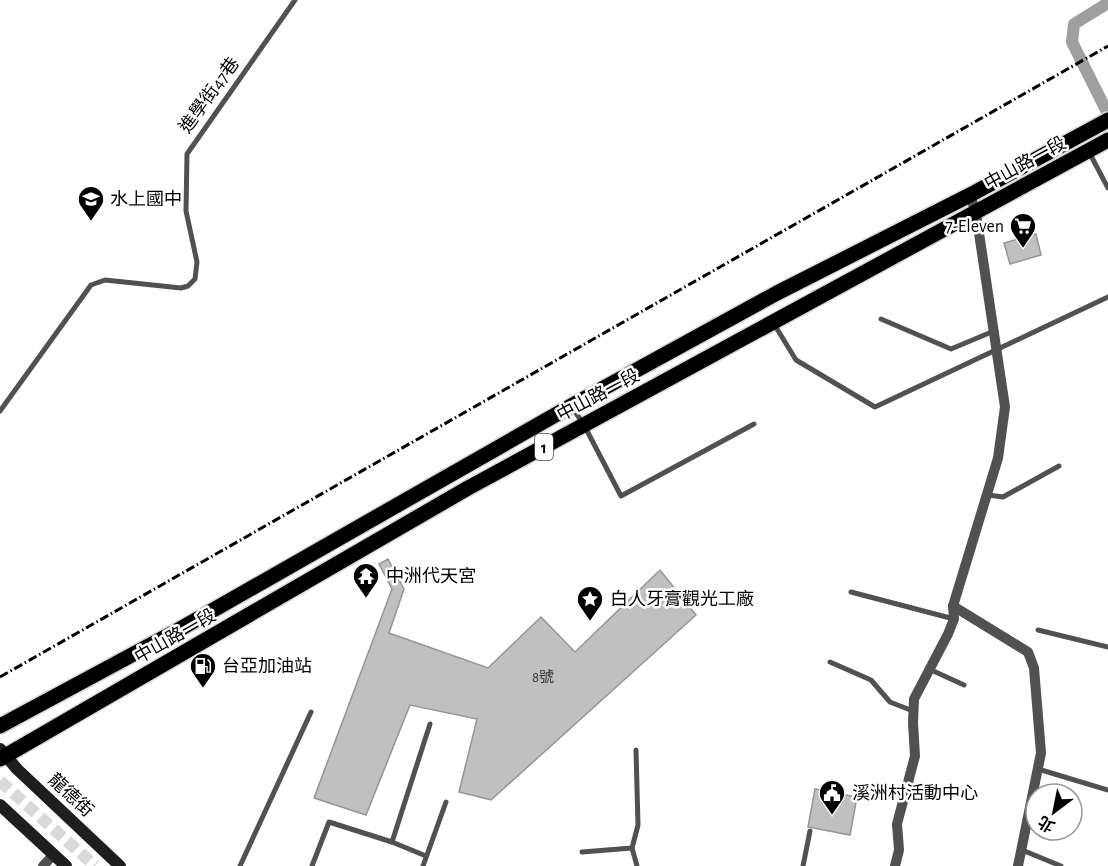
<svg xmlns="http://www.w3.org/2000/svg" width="1108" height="866" viewBox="0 0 1108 866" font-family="'Alegreya Sans','Noto Sans TC',sans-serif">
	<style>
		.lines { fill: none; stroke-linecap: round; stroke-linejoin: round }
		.canal { stroke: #9f9f9f; stroke-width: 12 }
		.building { fill: #c0c0c0; stroke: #959595; stroke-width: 1.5 }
		.secondary-tunnel { stroke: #d9d9d9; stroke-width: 12; stroke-dasharray: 12 6; stroke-linecap: butt }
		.primary-casing { stroke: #dbdbdb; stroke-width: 18 }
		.service { stroke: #515151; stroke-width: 5 }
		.minor { stroke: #515151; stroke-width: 10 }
		.secondary { stroke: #1e1e1e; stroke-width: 12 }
		.primary { stroke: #000; stroke-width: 15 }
		.rail { stroke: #000; stroke-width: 3; stroke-dasharray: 9 3 1.5 3; stroke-linecap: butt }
		.labels { text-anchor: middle; stroke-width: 5; stroke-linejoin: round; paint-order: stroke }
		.number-label { font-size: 15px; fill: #303030 }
		.shield { fill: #fff; stroke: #4c4c4c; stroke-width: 1.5 }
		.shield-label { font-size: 16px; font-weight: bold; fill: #000 }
		.street-label { font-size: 18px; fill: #000; stroke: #fff }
		.poi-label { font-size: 18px; fill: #000; stroke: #fff; text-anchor: start }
	</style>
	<rect width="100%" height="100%" fill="#fff"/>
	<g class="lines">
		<!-- canal -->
		<polyline class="canal" points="1107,112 1072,42 1074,24 1108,3"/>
	</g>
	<!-- building -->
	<g class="building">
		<polygon points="1036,234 1041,255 1010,264 1004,243"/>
		<polygon points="388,559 404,589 389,633 488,668 541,617 575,652 660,570 696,615 491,800 459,792 477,719 410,705 366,815 314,798 392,589 379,564"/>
		<polygon points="815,789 857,797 850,835 808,827"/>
	</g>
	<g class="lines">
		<!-- secondary-tunnel -->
		<polyline class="secondary-tunnel" points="0,781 95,866"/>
		<!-- primary casing -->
		<g class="primary-casing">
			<g id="primary">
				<polyline points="0,726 180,629 571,406 777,293 970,195 1108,120"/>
				<polyline points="0,759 468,488 1108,140"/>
			</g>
		</g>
		<!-- service -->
		<g class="service">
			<polyline points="1089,152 1108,188"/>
			<polyline points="881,319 951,349 994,331"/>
			<polyline points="774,324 796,360 875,407 1108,297"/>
			<polyline points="572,407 584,425 621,496 754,424"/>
			<polyline points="0,411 91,285 105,280 181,288 188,286 195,279 197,262 186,211 187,154 295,0"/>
			<polyline points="988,495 1003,497 1059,466"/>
			<polyline points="851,592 954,619"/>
			<polyline points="1038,630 1108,647"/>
			<polyline points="830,662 871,680 890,702 913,711"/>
			<polyline points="929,669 964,685"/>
			<polyline points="636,750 638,825 632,848 637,866"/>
			<polyline points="1038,769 1108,790"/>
			<polyline points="392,842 426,856"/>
			<polyline points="1022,850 1061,866"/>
			<polyline points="582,852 632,848"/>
			<polyline points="240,866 311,712"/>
			<polyline points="312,866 329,822 392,842 430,724"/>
			<polyline points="423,866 446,802"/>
			<polyline points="803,866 810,831"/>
		</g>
		<!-- minor -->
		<g class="minor">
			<polyline points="953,606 1028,652 1034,668 1041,753 1018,866"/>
			<polyline points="43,866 53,855"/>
			<polyline points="895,866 899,850 897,824 915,756 913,723 914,699 948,634 954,619 953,606 998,458 1005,407 976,213 970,195"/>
		</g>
		<!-- secondary -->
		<g class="secondary">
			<polyline points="0,749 17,769 120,866"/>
			<polyline points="0,805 66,866"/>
		</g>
		<!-- primary -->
		<use href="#primary" class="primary"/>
		<!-- rail -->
		<polyline class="rail" points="0,677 1108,46"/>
	</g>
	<!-- icons -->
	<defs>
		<g id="school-pin" transform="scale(1.35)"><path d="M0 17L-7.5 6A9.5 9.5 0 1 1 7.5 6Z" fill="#000" stroke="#fff"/><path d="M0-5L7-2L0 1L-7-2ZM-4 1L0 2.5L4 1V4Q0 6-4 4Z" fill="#fff"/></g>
		<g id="supermarket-pin" transform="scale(1.35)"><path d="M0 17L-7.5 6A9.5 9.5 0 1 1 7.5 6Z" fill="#000" stroke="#fff"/><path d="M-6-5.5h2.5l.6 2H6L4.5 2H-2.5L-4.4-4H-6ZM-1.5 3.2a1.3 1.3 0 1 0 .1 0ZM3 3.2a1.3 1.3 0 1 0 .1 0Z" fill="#fff"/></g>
		<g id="temple-pin" transform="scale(1.35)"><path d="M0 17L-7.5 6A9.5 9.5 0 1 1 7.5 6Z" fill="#000" stroke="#fff"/><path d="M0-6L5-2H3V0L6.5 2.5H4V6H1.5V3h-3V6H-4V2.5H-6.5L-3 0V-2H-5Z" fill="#fff"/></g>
		<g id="sight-pin" transform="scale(1.35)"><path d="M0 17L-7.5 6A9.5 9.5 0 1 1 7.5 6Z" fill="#000" stroke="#fff"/><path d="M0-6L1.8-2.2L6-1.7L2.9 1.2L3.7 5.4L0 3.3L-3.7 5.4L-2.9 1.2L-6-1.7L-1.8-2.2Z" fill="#fff"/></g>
		<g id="fuel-pin" transform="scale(1.35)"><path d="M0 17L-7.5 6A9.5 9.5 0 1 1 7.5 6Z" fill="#000" stroke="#fff"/><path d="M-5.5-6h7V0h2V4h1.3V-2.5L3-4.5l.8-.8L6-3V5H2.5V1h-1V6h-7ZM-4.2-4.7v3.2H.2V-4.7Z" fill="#fff"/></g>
		<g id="civic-pin" transform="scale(1.35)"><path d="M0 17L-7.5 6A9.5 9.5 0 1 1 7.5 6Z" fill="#000" stroke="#fff"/><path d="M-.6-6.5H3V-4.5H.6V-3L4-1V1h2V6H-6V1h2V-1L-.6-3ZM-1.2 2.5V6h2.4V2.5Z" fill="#fff"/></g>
	</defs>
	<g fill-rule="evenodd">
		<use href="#school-pin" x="91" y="199"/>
		<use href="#supermarket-pin" x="1023" y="226"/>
		<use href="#temple-pin" x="366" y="576"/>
		<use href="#sight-pin" x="590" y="599"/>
		<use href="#fuel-pin" x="203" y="666"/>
		<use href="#civic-pin" x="832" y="793"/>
	</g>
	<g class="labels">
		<!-- number labels -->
		<g class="number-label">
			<text x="543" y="682">8號</text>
		</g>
		<!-- shield labels -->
		<rect class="shield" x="535" y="434" width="18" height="26" rx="4.5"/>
		<g class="shield-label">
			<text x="544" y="453">1</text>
		</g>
		<!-- street labels -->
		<g class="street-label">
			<text transform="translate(209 95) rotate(-54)" y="6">進學街47巷</text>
			<text transform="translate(1025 163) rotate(-29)" y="6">中山路一段</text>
			<text transform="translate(598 395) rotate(-28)" y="6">中山路一段</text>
			<text transform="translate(175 636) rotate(-30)" y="6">中山路一段</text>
			<text transform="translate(71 795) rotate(43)" y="6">龍德街</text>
		</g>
		<!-- poi labels -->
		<g class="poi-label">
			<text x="110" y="205">水上國中</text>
			<text x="1004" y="232" text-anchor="end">7-Eleven</text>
			<text x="386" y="582">中洲代天宮</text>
			<text x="610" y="605">白人牙膏觀光工廠</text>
			<text x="222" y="672">台亞加油站</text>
			<text x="852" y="799">溪洲村活動中心</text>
		</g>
	</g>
	<!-- north arrow -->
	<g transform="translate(1054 812) rotate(212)"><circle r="28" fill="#ffffff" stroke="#999999" stroke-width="1.5"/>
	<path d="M0-4.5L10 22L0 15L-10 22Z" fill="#000000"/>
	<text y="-9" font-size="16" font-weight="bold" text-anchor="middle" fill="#000000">北</text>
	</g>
</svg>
